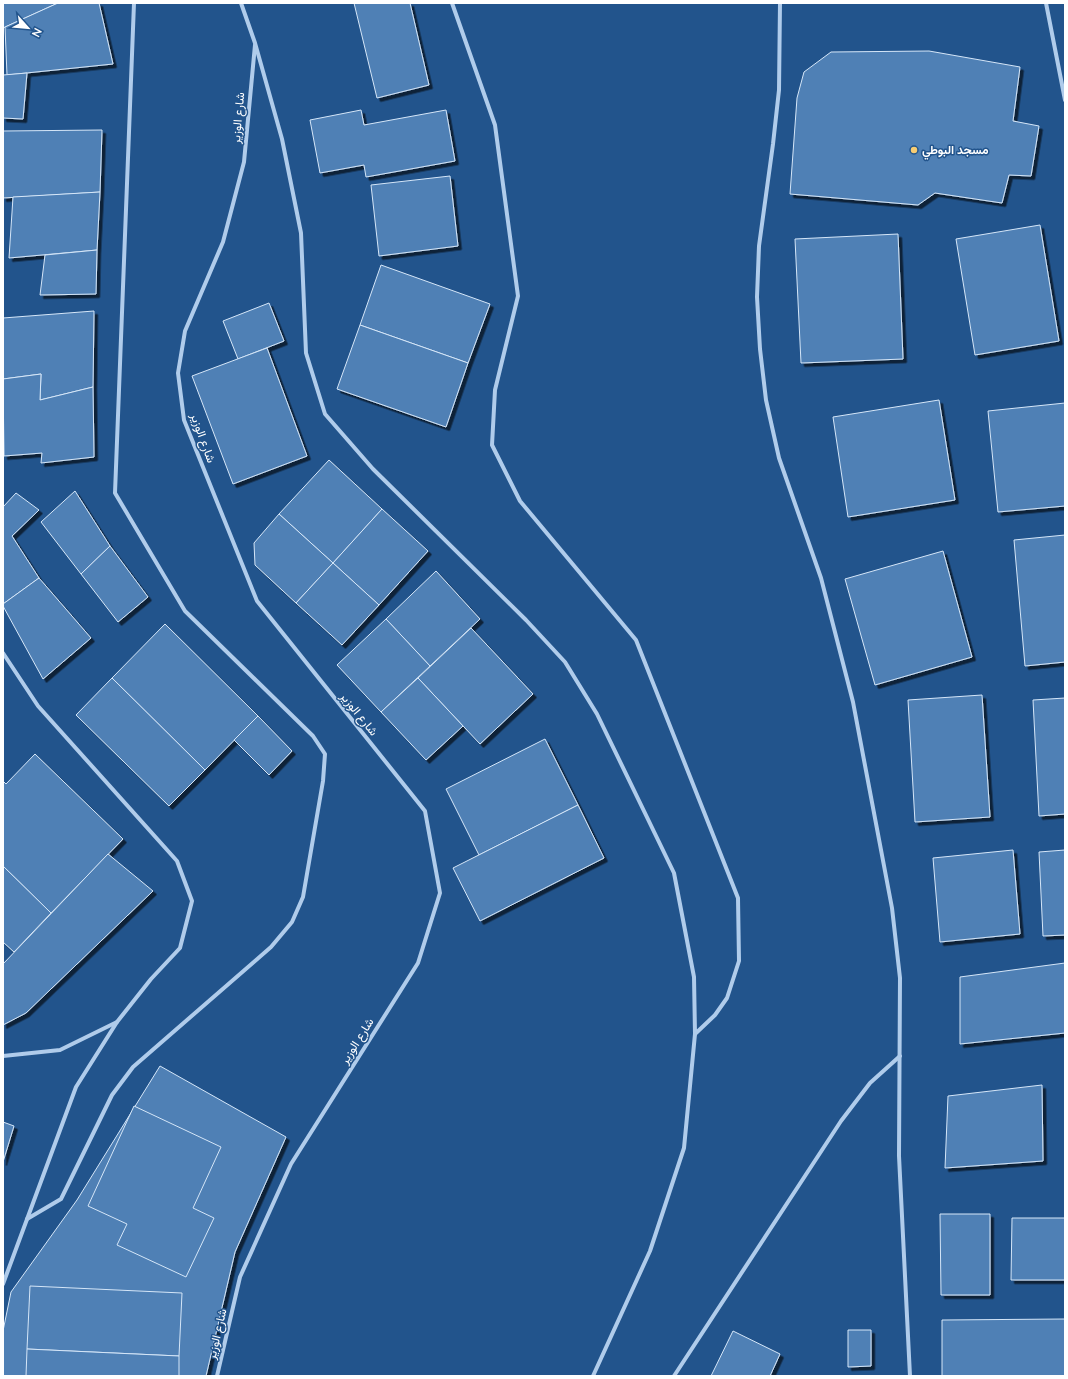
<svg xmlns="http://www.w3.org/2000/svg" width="1068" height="1379" viewBox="0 0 1068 1379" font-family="Lato,Vazirmatn,sans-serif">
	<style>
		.building { fill: #4f80b5; stroke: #d5e6f8; filter: url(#shadow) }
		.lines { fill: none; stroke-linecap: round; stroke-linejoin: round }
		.street { stroke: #b0cceb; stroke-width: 4 }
		.poi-dot { fill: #f7cc72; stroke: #22548c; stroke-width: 1.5 }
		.labels { text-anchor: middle; stroke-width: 3; stroke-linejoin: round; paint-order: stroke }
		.street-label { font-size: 12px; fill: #fff; stroke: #22548c }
		.poi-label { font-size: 12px; font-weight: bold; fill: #fff; stroke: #22548c; text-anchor: start }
	</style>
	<defs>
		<filter id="shadow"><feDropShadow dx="3.5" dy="3.5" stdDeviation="0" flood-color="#0009"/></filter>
	</defs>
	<rect width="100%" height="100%" fill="#22548c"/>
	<!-- building -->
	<g class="building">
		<polygon points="3,3 58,3 3,28"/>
		<polygon points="58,3 99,3 113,64 7,75 5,27"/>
		<polygon points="354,3 410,3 429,85 377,98"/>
		<polygon points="929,51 1020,67 1013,121 1039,126 1031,176 1009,175 1002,203 935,193 918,205 790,194 797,98 804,72 831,52"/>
		<polygon points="27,73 23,119 3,118 3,75"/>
		<polygon points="361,110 364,125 446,110 455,161 366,177 364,165 320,173 310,120"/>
		<polygon points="102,130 100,192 3,198 3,131"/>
		<polygon points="450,176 458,246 379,256 371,185"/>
		<polygon points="100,192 97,250 9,258 13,197"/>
		<polygon points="1040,225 1059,341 975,355 956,239"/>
		<polygon points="898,234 903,359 801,363 795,239"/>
		<polygon points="97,250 96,294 40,295 45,255"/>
		<polygon points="381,265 490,304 468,363 360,325"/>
		<polygon points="269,303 284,341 238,359 223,321"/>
		<polygon points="94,311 93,387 40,400 41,374 3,379 3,318"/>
		<polygon points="360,325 468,363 446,427 337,389"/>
		<polygon points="267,348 307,456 233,484 192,376"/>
		<polygon points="41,374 40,400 93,387 94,457 41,463 42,453 4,456 3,379"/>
		<polygon points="939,400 955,500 848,517 833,417"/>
		<polygon points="1065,403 1065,506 998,512 988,411"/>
		<polygon points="329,460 382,509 333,563 279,514"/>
		<polygon points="75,491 110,546 81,574 41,522"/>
		<polygon points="16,493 39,510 12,536 39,578 3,604 3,507"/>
		<polygon points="382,509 428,551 379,605 333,563"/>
		<polygon points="279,514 333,563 296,603 255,565 254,543"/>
		<polygon points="1065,535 1065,662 1025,666 1014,540"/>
		<polygon points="110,546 148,597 118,622 81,574"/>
		<polygon points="943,551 972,657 875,685 845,579"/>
		<polygon points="333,563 379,605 342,645 296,603"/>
		<polygon points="436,571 480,619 430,666 386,619"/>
		<polygon points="39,578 91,638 43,679 3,606 3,604"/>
		<polygon points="386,619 430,666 381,712 337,665"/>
		<polygon points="165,624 258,716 205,770 112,678"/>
		<polygon points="471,628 533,694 480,744 418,678"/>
		<polygon points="112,678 205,770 169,806 76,715"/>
		<polygon points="418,678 463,726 426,760 381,712"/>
		<polygon points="982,695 990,817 915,822 908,700"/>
		<polygon points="1065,698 1065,814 1039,816 1033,700"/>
		<polygon points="258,716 292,751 269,775 234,740"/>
		<polygon points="545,739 578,805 479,855 446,789"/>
		<polygon points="35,754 123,839 51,913 3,866 3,781 6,784"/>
		<polygon points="578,805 604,858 480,921 453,868"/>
		<polygon points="1013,850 1020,934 940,942 933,858"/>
		<polygon points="1065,850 1065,935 1043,936 1039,852"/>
		<polygon points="108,854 153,891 26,1013 3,1025 3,964"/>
		<polygon points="3,866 51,913 14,952 3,942"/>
		<polygon points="1065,963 1065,1033 960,1044 960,977"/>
		<polygon points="160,1066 286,1137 235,1252 206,1376 3,1376 3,1331 11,1292 77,1200"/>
		<polygon points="1042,1085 1043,1161 945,1168 948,1096"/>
		<polygon points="134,1106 221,1147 193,1208 214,1218 186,1277 117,1245 127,1224 88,1206"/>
		<polygon points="3,1122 14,1126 3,1162"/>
		<polygon points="940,1214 990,1214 990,1295 941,1295"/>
		<polygon points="1012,1218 1065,1218 1065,1280 1011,1280"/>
		<polygon points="30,1286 182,1293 179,1356 27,1349"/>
		<polygon points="1065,1319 1065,1376 942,1376 942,1320"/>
		<polygon points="848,1330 871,1330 871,1366 848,1367"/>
		<polygon points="733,1331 780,1354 770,1376 711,1376"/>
		<polygon points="27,1349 179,1356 179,1376 26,1376"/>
	</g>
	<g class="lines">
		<!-- street -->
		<g class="street">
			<polyline points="241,3 255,43 282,139 301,233 306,353 325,414 373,469 526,620 565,662 597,714 674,873 694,977 695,1034 715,1015 727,998 739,961 738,898 636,640 520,501 492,445 495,390 518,296 495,125 452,3"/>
			<polyline points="780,3 779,90 773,144 759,246 757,297 760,349 766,400 779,458 821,578 853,702 892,908 900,978 899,1156 910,1376"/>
			<polyline points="1046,3 1065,100"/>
			<polyline points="3,653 38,706 177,861 192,901 180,948 151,979 117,1022 60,1050 3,1056"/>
			<polyline points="27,1219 61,1199 112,1095 133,1067 271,947 292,922 303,897 323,781 325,754 313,736 185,611 115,493 134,3"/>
			<polyline points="3,1284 76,1087 117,1022"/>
			<polyline points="217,1376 240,1277 291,1164 418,963 440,893 425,811 257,601 184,420 178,373 185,331 223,242 244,162 255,45"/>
			<polyline points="593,1376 650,1251 684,1148 695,1034"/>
			<polyline points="674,1376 841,1121 870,1083 900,1056"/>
		</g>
	</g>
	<!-- markers -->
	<circle class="poi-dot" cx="914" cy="150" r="4"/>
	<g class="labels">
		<!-- street labels -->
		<g class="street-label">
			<text transform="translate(238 118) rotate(-85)" y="4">شارع الوزير</text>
			<text transform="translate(203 438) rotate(70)" y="4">شارع الوزير</text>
			<text transform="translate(359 714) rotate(51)" y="4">شارع الوزير</text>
			<text transform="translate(357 1041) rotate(-58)" y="4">شارع الوزير</text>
			<text transform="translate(217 1334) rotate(-77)" y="4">شارع الوزير</text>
		</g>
		<!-- poi labels -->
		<g class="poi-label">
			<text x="922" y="154">مسجد البوطي</text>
		</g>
	</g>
	<!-- border -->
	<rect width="1068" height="1379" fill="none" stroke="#ffffff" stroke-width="8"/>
	<!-- north arrow -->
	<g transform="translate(28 28) rotate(117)" stroke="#22548c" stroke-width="3" paint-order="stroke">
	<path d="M0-3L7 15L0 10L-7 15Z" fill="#ffffff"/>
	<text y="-6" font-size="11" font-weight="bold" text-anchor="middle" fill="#ffffff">N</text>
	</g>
</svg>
